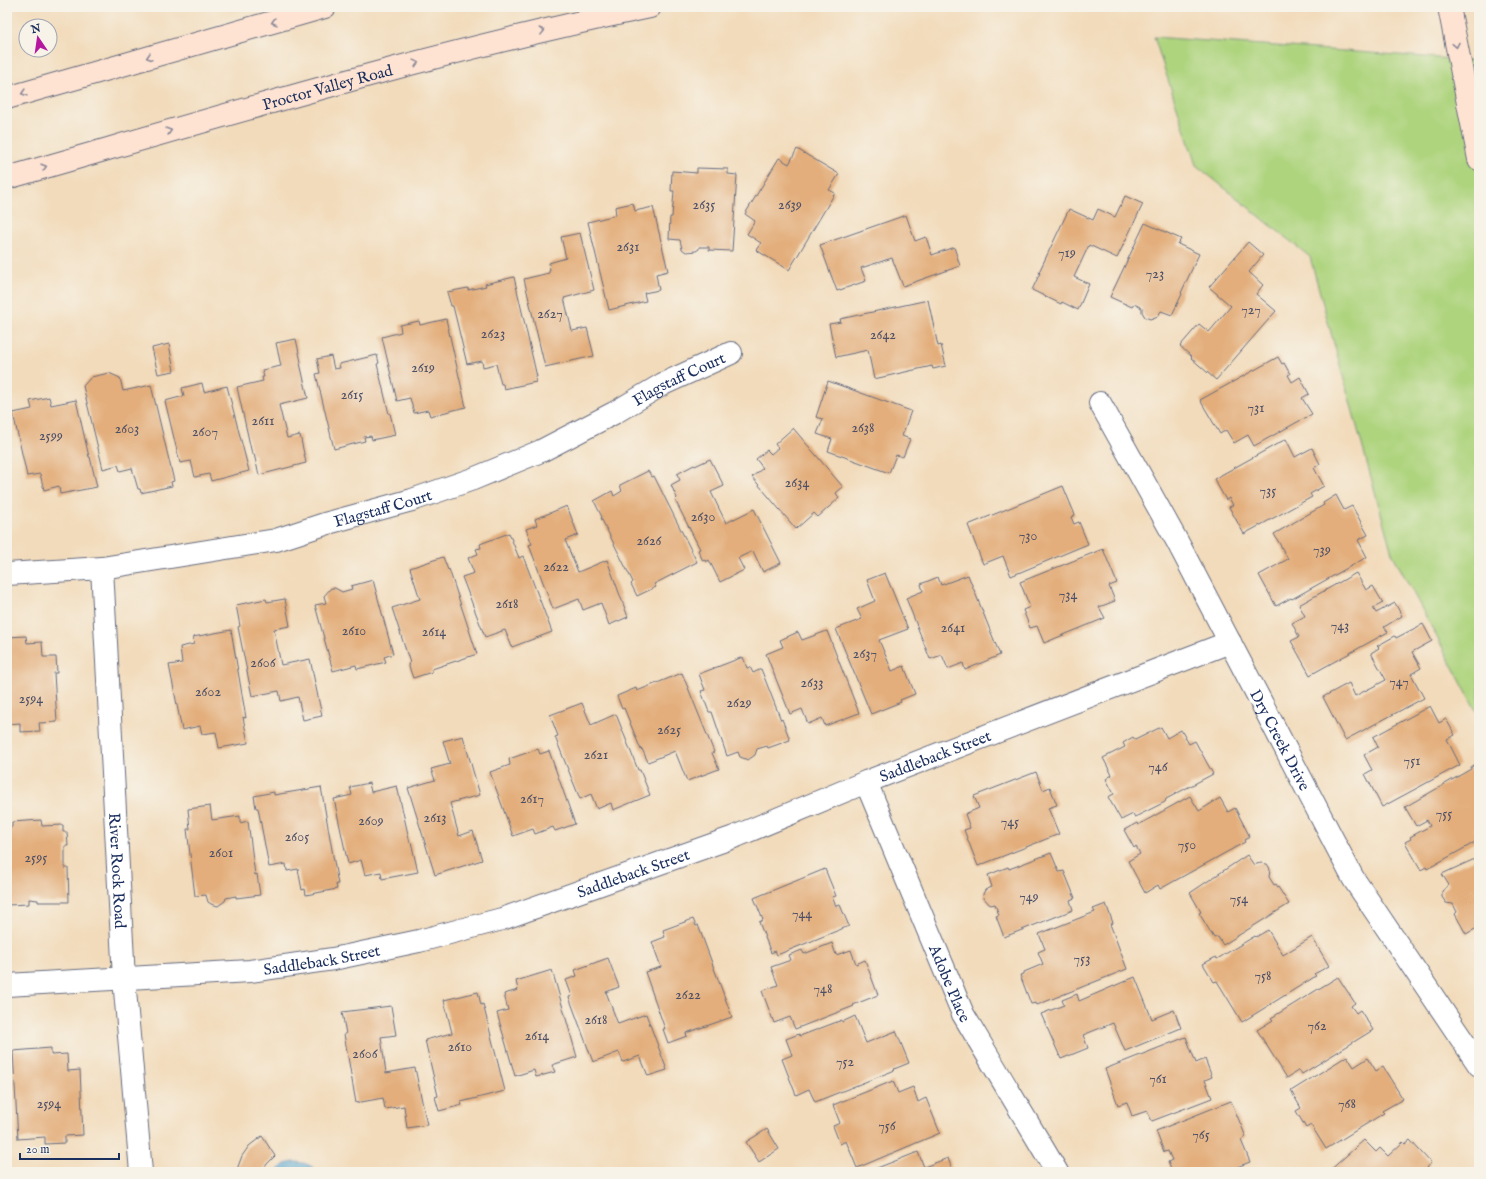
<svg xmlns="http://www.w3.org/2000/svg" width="1486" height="1179" viewBox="0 0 1486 1179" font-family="'IM FELL English',serif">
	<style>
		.green { fill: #aed47e; stroke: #64826e }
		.water { fill: #52a3cd; stroke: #366996 }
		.building { fill: #e3ae7c }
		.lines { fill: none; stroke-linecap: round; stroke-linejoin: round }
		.street-casing { stroke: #666b7f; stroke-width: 24 }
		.secondary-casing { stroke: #666b7f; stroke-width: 24 }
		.street { stroke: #fff; stroke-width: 22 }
		.secondary { stroke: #fee3d2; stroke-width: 22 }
		.oneway { stroke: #8c8998 }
		.labels { text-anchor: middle; stroke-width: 3.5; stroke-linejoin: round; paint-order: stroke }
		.number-label { font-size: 14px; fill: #4d4f66 }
		.street-label { font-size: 16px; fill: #1b2f5e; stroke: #f7f3e8 }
	</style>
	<rect width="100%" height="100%" fill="#f7f3e8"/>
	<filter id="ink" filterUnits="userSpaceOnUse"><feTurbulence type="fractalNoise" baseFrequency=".025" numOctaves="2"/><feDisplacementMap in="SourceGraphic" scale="8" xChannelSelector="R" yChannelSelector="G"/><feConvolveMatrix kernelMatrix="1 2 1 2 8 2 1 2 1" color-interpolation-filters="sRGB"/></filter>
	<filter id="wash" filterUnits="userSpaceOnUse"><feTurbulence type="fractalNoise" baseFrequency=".012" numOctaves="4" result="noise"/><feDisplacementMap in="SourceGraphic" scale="16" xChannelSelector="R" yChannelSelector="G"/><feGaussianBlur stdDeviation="0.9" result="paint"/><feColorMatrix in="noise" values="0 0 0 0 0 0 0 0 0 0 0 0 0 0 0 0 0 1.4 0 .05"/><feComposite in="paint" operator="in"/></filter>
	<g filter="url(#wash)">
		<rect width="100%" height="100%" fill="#f2dbbb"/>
		<!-- green -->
		<polygon class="green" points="1154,37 1479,61 1479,716 1392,553 1310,257 1196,165"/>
		<!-- water -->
		<path class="water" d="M293,1162C304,1162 310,1164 318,1172H275L285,1164Z"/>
		<g id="blocks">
			<!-- building -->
			<g class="building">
				<polygon points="797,149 839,174 829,190 835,193 789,270 756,250 761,243 747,234 755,221 745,214 779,158 789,164"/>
				<polygon points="697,168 728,169 728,174 737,175 732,251 709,250 709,247 699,247 699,249 696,251 686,252 682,249 680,240 669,239 670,217 672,217 674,191 671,191 672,171 697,173"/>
				<polygon points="1125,196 1143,204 1117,258 1089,245 1074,277 1089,284 1078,310 1062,302 1061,304 1032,290 1040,273 1039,272 1069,209 1093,220 1098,209 1115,217"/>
				<polygon points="633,203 635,211 653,207 668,271 656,274 659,290 644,293 646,301 609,310 588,222 616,215 615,207"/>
				<polygon points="906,215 915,241 926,237 932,255 954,247 960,266 903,286 892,258 861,268 866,281 837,291 820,245"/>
				<polygon points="1145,223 1181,239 1178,244 1199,254 1181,293 1182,294 1172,315 1161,311 1158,316 1150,319 1145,317 1142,312 1142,308 1134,304 1132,307 1110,297"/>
				<polygon points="580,233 594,290 564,298 572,331 587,328 594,356 545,367 524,279 549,273 549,271 550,270 549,263 566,258 561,237"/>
				<polygon points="1248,242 1263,255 1249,272 1263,285 1256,294 1276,311 1216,380 1191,358 1192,357 1180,346 1199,324 1209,332 1231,306 1209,287"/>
				<polygon points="514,277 537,377 535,377 536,382 504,389 503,384 501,384 496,364 483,367 482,361 467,364 453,306 451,306 447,292 468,288 468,290 486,286 485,284"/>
				<polygon points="928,300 938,346 941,345 946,366 933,369 932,366 874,379 868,350 836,357 829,324 841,322 840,319"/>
				<polygon points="446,319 466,407 430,416 428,410 414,413 410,398 397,401 382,337 401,332 400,325 419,321 420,325"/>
				<polygon points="296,339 301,362 300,363 308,398 279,405 287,438 300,435 306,463 259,475 254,454 252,454 237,387 263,381 262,377 264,377 262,370 281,366 276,343"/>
				<polygon points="169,344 174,371 158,374 152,348"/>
				<polygon points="377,355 379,363 377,364 389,414 390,413 395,435 372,440 371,436 364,437 365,441 334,449 316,374 320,373 317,359 331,356 334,369 340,368 339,364"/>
				<polygon points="1278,357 1282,364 1284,363 1290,374 1288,375 1292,382 1300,377 1309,394 1302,398 1312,414 1254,446 1248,435 1234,443 1226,430 1220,434 1200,400"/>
				<polygon points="109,373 120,378 123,391 151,385 174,481 171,482 172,486 141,493 140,489 138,489 132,468 120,471 118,465 103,469 83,386 91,377"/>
				<polygon points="828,381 911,411 902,436 910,439 903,457 896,455 889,473 828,451 832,439 817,434 823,419 816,417"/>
				<polygon points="202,383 204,392 227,386 249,471 211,481 209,474 195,477 191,461 180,463 165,401 184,396 182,388"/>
				<polygon points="49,397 51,405 76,400 89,457 90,457 97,487 60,494 59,486 44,490 40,474 27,476 13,413 32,409 30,401"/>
				<polygon points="793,428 843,487 836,493 839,498 818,517 814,513 796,529 752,477 763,468 756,459 767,450 771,454 778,448 775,444"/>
				<polygon points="1286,439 1295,457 1312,448 1320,464 1314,468 1324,486 1310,494 1312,497 1244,534 1229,507 1233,505 1229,498 1226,500 1214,479"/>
				<polygon points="710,459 724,486 711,492 726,523 754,509 781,563 763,572 753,551 738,558 744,570 720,582 709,560 706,562 705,560 703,561 698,550 700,549 675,500 677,498 671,485 680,480 677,474 694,465 695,466"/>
				<polygon points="648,471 652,477 654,476 697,562 654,584 656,587 637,596 631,584 633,582 601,518 602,517 594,501 612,491 614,496 622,491 620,485"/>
				<polygon points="1063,486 1075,515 1071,517 1074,524 1079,522 1088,544 1011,576 1003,556 983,564 968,525"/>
				<polygon points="1336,495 1344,510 1352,506 1368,535 1358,540 1367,557 1292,599 1291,598 1276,606 1259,575 1288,559 1274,534 1324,505 1323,503"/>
				<polygon points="567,506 578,535 565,540 578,572 607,560 628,617 609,625 601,603 583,610 579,599 553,609 529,545 532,544 526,529 537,525 535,519"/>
				<polygon points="509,533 519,558 523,556 552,632 512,647 505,630 485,637 462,577 474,573 468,558 478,554 476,549 481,548 480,544"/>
				<polygon points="1103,549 1117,583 1109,586 1115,601 1099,607 1105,618 1044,643 1037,626 1030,628 1023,610 1030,607 1020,582"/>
				<polygon points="443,557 448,570 449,569 477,654 432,669 432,672 413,678 408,664 410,663 392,608 420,599 410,568"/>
				<polygon points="885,573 908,629 879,640 892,671 904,666 915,694 900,700 901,702 871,714 836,629 862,619 857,609 875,601 867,580"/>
				<polygon points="1356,573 1366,590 1373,586 1383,603 1373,608 1376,613 1395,603 1402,616 1384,627 1388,632 1310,675 1291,641 1299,637 1292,623 1305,616 1299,605"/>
				<polygon points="968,575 1000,655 965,670 963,663 948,669 942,655 930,659 906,598 923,591 921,584 938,577 941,585"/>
				<polygon points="373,580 393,654 384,657 386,662 357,669 356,665 333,671 315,605 326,603 324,596 331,588 335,588 342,592 352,589 351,586"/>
				<polygon points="266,599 267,602 285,599 290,626 274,629 281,665 310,659 322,716 303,720 298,697 281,701 279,691 252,696 238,627 240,626 236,605"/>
				<polygon points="1423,624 1432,641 1412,652 1421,668 1411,674 1424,698 1345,740 1323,697 1349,683 1355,696 1386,680 1371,653 1379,648 1377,646 1395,636 1396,638"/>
				<polygon points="231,630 246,718 243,717 248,743 219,748 216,732 202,734 200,726 182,730 169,665 182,663 180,647 194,644 193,637"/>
				<polygon points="827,631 859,713 825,726 822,718 808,724 802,709 790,714 766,654 783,647 780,640 798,632 802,640"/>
				<polygon points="26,636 27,643 42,642 43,657 56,657 57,673 54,673 57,722 39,723 40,731 20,732 20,723 7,724 7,637"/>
				<polygon points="743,657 747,668 750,667 753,673 761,669 781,720 782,719 790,740 768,748 767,746 757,749 755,755 748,760 740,757 738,752 727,756 712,712 709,712 701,691 705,690 699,674"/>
				<polygon points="682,673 714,752 712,753 719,769 687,781 675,751 648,762 642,749 641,750 624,708 622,709 617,696 636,688 637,691"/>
				<polygon points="582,703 591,725 616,714 638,770 640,770 650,795 613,810 611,803 597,809 591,794 580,799 555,737 558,736 550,715"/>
				<polygon points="1430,706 1439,723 1446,719 1455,735 1447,739 1460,765 1382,807 1365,774 1372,770 1364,755 1378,747 1373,737"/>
				<polygon points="1161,727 1167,738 1181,730 1189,744 1195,741 1213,774 1166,799 1165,802 1135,817 1133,814 1121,820 1108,797 1114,794 1106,779 1112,775 1103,758 1125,747 1123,743 1133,737 1135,740"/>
				<polygon points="463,736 480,795 450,803 459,836 473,831 482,860 435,875 408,788 435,780 431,769 450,764 443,741"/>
				<polygon points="538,749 540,754 549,751 575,824 555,831 553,827 535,834 533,829 513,836 490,772 510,765 509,759"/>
				<polygon points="1479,762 1479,840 1427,869 1426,867 1421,870 1405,842 1411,839 1410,837 1430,826 1427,820 1416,826 1405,807 1471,769 1471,767"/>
				<polygon points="1036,772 1043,790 1050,787 1057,805 1048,808 1059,834 978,866 964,830 970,828 965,814 979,808 974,796"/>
				<polygon points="369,783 371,792 397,786 410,843 411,842 418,872 382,879 381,872 365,875 361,860 348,864 334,799 352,795 350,787"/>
				<polygon points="321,787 338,884 336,884 337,889 306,895 305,889 302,890 298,869 287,871 286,864 269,867 258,808 256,808 254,796 274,792 274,795"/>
				<polygon points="1190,796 1199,811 1220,798 1228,812 1235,808 1250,837 1244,840 1245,842 1160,889 1158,885 1145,893 1128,861 1140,854 1136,846 1134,848 1124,830 1137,823 1138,825"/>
				<polygon points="210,806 212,820 240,816 240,823 248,821 255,875 257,874 260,895 236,898 236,896 226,898 225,901 218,906 211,904 208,902 206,895 195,896 187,829 190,829 188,809"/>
				<polygon points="41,820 42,826 63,825 63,832 67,832 68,846 65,846 65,868 68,868 69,902 38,902 38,900 29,899 29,904 7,905 7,827 12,827 12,822"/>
				<polygon points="1051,853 1059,872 1064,871 1075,898 1070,900 1073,910 1004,937 996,916 999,915 995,904 991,905 989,904 984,898 983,894 985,890 992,887 988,875 1008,867 1009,869"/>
				<polygon points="1247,855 1254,865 1260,863 1267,864 1269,867 1270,870 1269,877 1274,885 1276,884 1289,904 1223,945 1218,937 1214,938 1199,913 1201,912 1190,893"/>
				<polygon points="1479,857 1479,927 1466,934 1455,914 1457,912 1453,904 1446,903 1442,897 1442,891 1449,885 1442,874"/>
				<polygon points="825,869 836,896 832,897 836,906 840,905 849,926 777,955 775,951 771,953 759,922 763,920 754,898"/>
				<polygon points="1106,904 1113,923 1110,924 1127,969 1037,1005 1036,1003 1031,1004 1020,975 1024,974 1024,972 1043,964 1038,952 1045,949 1039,934 1095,912 1093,909"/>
				<polygon points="693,919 696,926 698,925 732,1017 686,1033 687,1036 668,1043 663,1029 665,1029 645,972 661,967 652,942 665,937 663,930"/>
				<polygon points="1268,930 1283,955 1312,937 1329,966 1314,974 1316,976 1242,1022 1217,981 1214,982 1203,964 1216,957 1217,959 1255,936 1256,937"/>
				<polygon points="832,943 836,955 851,950 856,964 865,960 878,995 853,1005 854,1006 795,1029 790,1017 774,1023 762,991 778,985 771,967 791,960 789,955 802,950 804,954"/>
				<polygon points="608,958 619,987 606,992 618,1024 646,1014 667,1070 648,1076 640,1056 623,1062 619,1052 593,1062 569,997 572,996 566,980 577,976 575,970"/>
				<polygon points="552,970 577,1057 552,1065 555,1072 536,1077 534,1070 515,1076 497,1013 508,1010 504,994 518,990 516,981"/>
				<polygon points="1135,977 1152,1019 1174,1010 1181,1028 1125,1051 1113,1023 1083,1035 1088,1048 1061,1059 1041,1014 1064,1005 1062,1000 1077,994 1079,1001"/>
				<polygon points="1338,977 1355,1003 1351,1006 1356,1013 1360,1010 1373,1030 1302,1074 1299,1070 1287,1078 1257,1030 1273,1020 1271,1018"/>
				<polygon points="478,992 481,1005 483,1004 505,1091 461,1102 462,1105 439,1111 435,1097 438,1096 425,1040 452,1033 444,1000"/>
				<polygon points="391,1006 396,1035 381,1037 386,1073 415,1068 427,1125 407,1128 404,1106 385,1109 383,1098 356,1103 344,1034 346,1034 342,1012"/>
				<polygon points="855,1016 866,1043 896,1031 909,1063 894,1069 895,1070 815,1102 809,1089 796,1095 782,1059 792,1055 786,1039 799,1034 800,1036 842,1020 842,1022"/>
				<polygon points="1186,1037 1196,1063 1205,1059 1212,1077 1205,1080 1212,1098 1152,1121 1147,1111 1132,1116 1127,1102 1118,1105 1105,1069"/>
				<polygon points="51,1048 51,1055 67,1054 68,1071 80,1070 83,1135 65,1136 65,1143 45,1144 45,1137 18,1139 13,1051"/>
				<polygon points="1347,1056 1354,1067 1368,1058 1376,1071 1383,1067 1403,1099 1382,1111 1384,1113 1326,1149 1311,1125 1306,1128 1296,1111 1301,1108 1291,1091"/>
				<polygon points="893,1081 898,1093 913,1087 918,1102 926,1098 940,1133 857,1168 846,1141 840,1144 833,1126 840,1123 833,1105"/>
				<polygon points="1231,1101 1246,1137 1241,1140 1250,1162 1224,1172 1172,1172 1168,1162 1172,1160 1168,1151 1164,1152 1156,1131"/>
				<polygon points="767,1129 779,1149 759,1162 746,1142"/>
				<polygon points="262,1136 275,1156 267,1164 262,1172 236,1172 242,1156 249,1146"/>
				<polygon points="1364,1140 1376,1152 1380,1148 1388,1156 1403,1142 1405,1144 1410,1140 1431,1163 1427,1168 1428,1169 1425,1172 1328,1172"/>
				<polygon points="918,1152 924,1167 948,1158 953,1172 961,1169 962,1172 867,1172"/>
			</g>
		</g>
	</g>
	<g filter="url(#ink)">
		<use href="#blocks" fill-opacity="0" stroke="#666b7f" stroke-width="1"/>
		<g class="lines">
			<!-- street casing -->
			<g class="street-casing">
				<g id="street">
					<path id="s1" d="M1100,403L1177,541L1353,878L1479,1065"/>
					<path id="s2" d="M102,568L124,979L141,1172"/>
					<path id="s3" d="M7,574L102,568L276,540L328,523L412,500L473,479L541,451L614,413L663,384L731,353"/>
					<path id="s4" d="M866,782L963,1014L1057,1172"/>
					<path id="s5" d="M7,985L250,971L333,959L419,941L502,919L734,837L866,782L1230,642"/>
				</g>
			</g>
			<!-- secondary casing -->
			<g class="secondary-casing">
				<g id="secondary">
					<polyline points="1449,7 1479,159"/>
					<polyline points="7,98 325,7"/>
					<path id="s6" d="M7,178C220,117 433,52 650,7"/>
				</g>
			</g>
			<!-- street -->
			<use href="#street" class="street"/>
			<!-- secondary -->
			<use href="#secondary" class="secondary"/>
		</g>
		<!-- one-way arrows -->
		<defs><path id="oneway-chevron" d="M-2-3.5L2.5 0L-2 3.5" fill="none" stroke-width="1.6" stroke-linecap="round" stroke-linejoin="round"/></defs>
		<g class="oneway">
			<use href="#oneway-chevron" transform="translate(274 22) rotate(164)"/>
			<use href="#oneway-chevron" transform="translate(542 31) rotate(-14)"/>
			<use href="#oneway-chevron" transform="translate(1456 45) rotate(79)"/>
			<use href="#oneway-chevron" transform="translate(149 57) rotate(164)"/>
			<use href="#oneway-chevron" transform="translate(416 63) rotate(-15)"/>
			<use href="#oneway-chevron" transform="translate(24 93) rotate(164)"/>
			<use href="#oneway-chevron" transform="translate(169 131) rotate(-16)"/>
			<use href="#oneway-chevron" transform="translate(44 167) rotate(-16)"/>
		</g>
	</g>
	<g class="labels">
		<!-- number labels -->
		<g class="number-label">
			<text x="704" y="209">2635</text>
			<text x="790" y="209">2639</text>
			<text x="628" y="251">2631</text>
			<text x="1067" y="257">719</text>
			<text x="1155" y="278">723</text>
			<text x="1251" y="314">727</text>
			<text x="550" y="318">2627</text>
			<text x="493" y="338">2623</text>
			<text x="883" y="339">2642</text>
			<text x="423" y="372">2619</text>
			<text x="352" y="399">2615</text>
			<text x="1256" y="412">731</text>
			<text x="263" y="425">2611</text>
			<text x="863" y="432">2638</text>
			<text x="127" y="433">2603</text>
			<text x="205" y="436">2607</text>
			<text x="51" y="440">2599</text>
			<text x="797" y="487">2634</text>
			<text x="1268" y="495">735</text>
			<text x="703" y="521">2630</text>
			<text x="1028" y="540">730</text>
			<text x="649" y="545">2626</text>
			<text x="1322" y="554">739</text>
			<text x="556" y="571">2622</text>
			<text x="1068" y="599">734</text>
			<text x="507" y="608">2618</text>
			<text x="1340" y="630">743</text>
			<text x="953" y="632">2641</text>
			<text x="354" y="635">2610</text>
			<text x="434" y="636">2614</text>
			<text x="865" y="658">2637</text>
			<text x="263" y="667">2606</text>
			<text x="1399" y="686">747</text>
			<text x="812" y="687">2633</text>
			<text x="208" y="696">2602</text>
			<text x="31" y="703">2594</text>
			<text x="739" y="707">2629</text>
			<text x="669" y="734">2625</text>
			<text x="596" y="759">2621</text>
			<text x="1412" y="765">751</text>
			<text x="1158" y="771">746</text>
			<text x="532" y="803">2617</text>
			<text x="1444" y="818">755</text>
			<text x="435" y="822">2613</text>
			<text x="371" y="825">2609</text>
			<text x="1010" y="826">745</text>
			<text x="297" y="841">2605</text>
			<text x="1187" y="849">750</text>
			<text x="221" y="857">2601</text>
			<text x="36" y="862">2595</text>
			<text x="1029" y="901">749</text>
			<text x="1239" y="903">754</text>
			<text x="802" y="918">744</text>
			<text x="1082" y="963">753</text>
			<text x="1263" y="980">758</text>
			<text x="823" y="993">748</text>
			<text x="688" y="999">2622</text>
			<text x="596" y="1024">2618</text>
			<text x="1317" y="1030">762</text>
			<text x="537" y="1040">2614</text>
			<text x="460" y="1051">2610</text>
			<text x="365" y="1058">2606</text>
			<text x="845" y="1066">752</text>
			<text x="1158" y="1083">761</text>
			<text x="49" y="1108">2594</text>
			<text x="1347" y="1108">768</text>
			<text x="887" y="1130">756</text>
			<text x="1201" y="1139">765</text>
		</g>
		<!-- street labels -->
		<g class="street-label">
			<text dy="6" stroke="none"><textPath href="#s6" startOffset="333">Proctor Valley Road</textPath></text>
			<text dy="6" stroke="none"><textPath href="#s3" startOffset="707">Flagstaff Court</textPath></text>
			<text dy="6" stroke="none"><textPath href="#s3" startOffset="383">Flagstaff Court</textPath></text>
			<text dy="6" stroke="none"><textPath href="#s1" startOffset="382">Dry Creek Drive</textPath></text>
			<text dy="6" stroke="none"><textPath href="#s5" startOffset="964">Saddleback Street</textPath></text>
			<text dy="6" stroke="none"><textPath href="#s2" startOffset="303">River Rock Road</textPath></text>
			<text dy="6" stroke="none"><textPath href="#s5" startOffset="640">Saddleback Street</textPath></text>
			<text dy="6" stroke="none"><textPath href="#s5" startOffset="316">Saddleback Street</textPath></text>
			<text dy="6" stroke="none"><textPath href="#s4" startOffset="218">Adobe Place</textPath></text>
		</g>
	</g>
	<!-- margin -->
	<rect width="1486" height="1179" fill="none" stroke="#f7f3e8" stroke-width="24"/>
	<!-- north arrow -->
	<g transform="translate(38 38) rotate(347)"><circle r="19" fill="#f7f3e8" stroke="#9fa5b1"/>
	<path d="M0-3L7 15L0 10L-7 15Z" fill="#b5179e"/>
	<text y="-6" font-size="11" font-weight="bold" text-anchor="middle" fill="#1b2f5e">N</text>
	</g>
	<!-- scale -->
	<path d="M20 1153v6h99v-6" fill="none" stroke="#1b2f5e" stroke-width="2"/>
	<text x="26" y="1153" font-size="12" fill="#1b2f5e" stroke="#f7f3e8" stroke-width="3" paint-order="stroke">20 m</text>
</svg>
